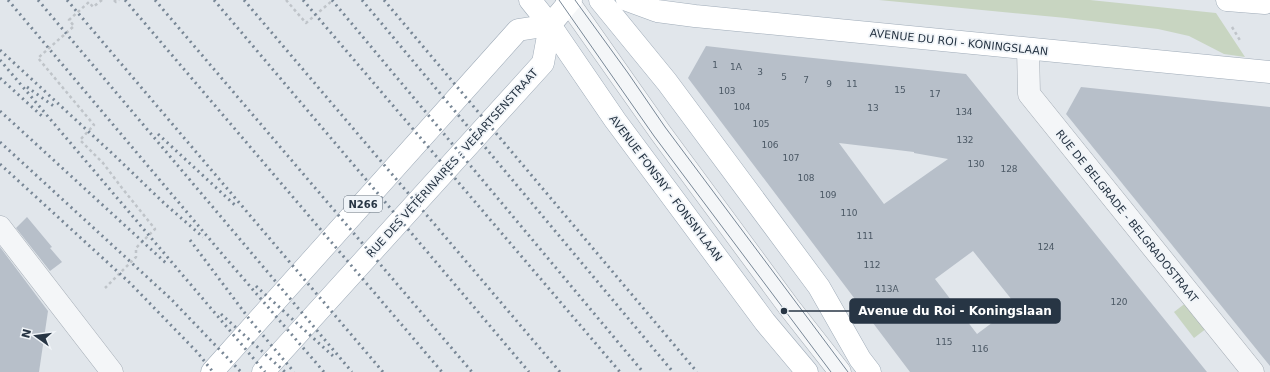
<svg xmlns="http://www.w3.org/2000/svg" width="1270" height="372" viewBox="0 0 1270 372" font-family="'DejaVu Sans',sans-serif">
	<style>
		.green { fill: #c8d5c1 }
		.building { fill: #b7bfc9; fill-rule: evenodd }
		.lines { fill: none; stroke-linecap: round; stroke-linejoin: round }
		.minor-casing { stroke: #a5adb6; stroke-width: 23 }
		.major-casing { stroke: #9fabb8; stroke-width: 23 }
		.path { stroke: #bfc4c9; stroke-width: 2.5; stroke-dasharray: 3 3; stroke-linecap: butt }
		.minor { stroke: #f4f6f8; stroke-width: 22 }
		.major { stroke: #fff; stroke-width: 22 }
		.tram { stroke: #788796; stroke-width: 1 }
		.rail { stroke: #788796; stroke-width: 3; stroke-dasharray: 2 4; stroke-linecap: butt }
		.labels { text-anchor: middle; stroke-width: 3.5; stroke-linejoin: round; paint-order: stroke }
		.number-label { font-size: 9px; fill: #4b5865 }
		.shield { fill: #f0f4f8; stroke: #636e7a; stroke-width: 1 }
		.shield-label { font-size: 10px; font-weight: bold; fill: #273544 }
		.street-label { font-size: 11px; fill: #273544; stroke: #f0f4f8 }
		.leader { fill: none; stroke: #273544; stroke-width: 1.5 }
		.callout-dot { fill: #273544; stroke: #f0f4f8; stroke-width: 1.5 }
		.callout { fill: #273544; stroke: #273544; stroke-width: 1.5 }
		.callout-label { font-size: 12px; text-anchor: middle; font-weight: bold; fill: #fff }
	</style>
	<rect width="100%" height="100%" fill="#e1e6eb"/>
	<!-- green -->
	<g class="green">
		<polygon points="879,0 1090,0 1216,13 1245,57 1224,54 1189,36 1158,29 1066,18"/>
		<polygon points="1187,302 1207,328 1194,338 1174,312"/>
	</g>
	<!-- building -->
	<g class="building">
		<path d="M706,46L775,54L966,74L1207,372H910L688,78ZM839,143L914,152V153L948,159L884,204ZM973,251L1016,305L977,334L935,279Z"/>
		<polygon points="1081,87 1270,107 1270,366 1066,114"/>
		<polygon points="27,217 52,247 50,248 62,262 50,271 16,228"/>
		<polygon points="0,247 48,311 39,372 0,372"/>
	</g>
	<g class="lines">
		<!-- minor casing -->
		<g class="minor-casing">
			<g id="minor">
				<polyline points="567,0 660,132 789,307 840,372"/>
				<polyline points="1028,49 1029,94 1253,372"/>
				<polyline points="0,227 112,372"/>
			</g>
		</g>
		<!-- major casing -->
		<g class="major-casing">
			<g id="major">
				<polyline points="530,0 550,25 615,120 765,322 807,372"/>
				<polyline points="600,0 667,82 819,287 860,359 870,372"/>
				<polyline points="627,0 657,11 695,16 1270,72"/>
				<polyline points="1227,0 1265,3"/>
				<polyline points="550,25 571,0"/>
				<polyline points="212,372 518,30 550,25"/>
				<polyline points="263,372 543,63 550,25"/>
			</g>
		</g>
		<!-- path -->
		<g class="path">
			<polyline points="102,0 93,7 89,2 69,20 74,26 38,58 94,125 80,140 103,163 122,188 155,229 136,248 136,257 105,288"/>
			<polyline points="114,0 116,2 119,0"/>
			<polyline points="286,0 306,23 333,0"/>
			<polyline points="1232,27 1241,42"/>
		</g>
		<!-- minor -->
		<use href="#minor" class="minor"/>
		<!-- major -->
		<use href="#major" class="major"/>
		<!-- tram -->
		<g class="tram">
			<polyline points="559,0 654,136 831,372"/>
			<polyline points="575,0 628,73 665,127 848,372"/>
		</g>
		<!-- rail -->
		<g class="rail">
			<polyline points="8,0 223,255 324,372"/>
			<polyline points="38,0 352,372"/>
			<polyline points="67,0 383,372"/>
			<polyline points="125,0 442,372"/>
			<polyline points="155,0 472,372"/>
			<polyline points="214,0 529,372"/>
			<polyline points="244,0 560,372"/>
			<polyline points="303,0 620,372"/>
			<polyline points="332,0 643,372"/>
			<polyline points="362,0 673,372"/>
			<polyline points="384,0 697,372"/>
			<polyline points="0,50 115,156 165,204 203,237"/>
			<polyline points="0,60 265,372"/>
			<polyline points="0,78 43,117"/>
			<polyline points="27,87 55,107"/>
			<polyline points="0,111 167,264"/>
			<polyline points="158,134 237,207"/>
			<polyline points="0,142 171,299 241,372"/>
			<polyline points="0,164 130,283 197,352 213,372"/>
			<polyline points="190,240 250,320 294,372"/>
			<polyline points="256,286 333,356"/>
			<polyline points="221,314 285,372"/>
		</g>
	</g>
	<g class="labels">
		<!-- number labels -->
		<g class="number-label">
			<text x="715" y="68">1</text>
			<text x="736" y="70">1A</text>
			<text x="760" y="75">3</text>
			<text x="784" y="80">5</text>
			<text x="806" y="83">7</text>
			<text x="829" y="87">9</text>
			<text x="852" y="87">11</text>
			<text x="900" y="93">15</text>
			<text x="727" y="94">103</text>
			<text x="935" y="97">17</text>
			<text x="742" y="110">104</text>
			<text x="873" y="111">13</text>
			<text x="964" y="115">134</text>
			<text x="761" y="127">105</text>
			<text x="965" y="143">132</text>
			<text x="770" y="148">106</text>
			<text x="791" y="161">107</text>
			<text x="976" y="167">130</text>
			<text x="1009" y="172">128</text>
			<text x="806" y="181">108</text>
			<text x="828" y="198">109</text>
			<text x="849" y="216">110</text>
			<text x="865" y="239">111</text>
			<text x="1046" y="250">124</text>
			<text x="872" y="268">112</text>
			<text x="887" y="292">113A</text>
			<text x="1119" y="305">120</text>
			<text x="944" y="345">115</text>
			<text x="980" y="352">116</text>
		</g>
		<!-- shield labels -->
		<rect class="shield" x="344" y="196" width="38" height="16" rx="3"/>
		<g class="shield-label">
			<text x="363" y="208">N266</text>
		</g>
		<!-- street labels -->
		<g class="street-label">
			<text transform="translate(959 42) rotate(6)" y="4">AVENUE DU ROI - KONINGSLAAN</text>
			<text transform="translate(452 163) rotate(-48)" y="4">RUE DES VÉTÉRINAIRES - VEEARTSENSTRAAT</text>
			<text transform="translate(666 188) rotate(53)" y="4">AVENUE FONSNY - FONSNYLAAN</text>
			<text transform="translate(1127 216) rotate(51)" y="4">RUE DE BELGRADE - BELGRADOSTRAAT</text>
		</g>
	</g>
	<!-- callouts -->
	<path class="leader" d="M784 311L850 311"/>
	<circle class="callout-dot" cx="784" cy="311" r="4"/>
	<rect class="callout" x="850" y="299" width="210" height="24" rx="4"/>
	<g class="callout-label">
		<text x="955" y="315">Avenue du Roi - Koningslaan</text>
	</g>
	<!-- north arrow -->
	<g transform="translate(36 336) rotate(284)" stroke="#f0f4f8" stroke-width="3" paint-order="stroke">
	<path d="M0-3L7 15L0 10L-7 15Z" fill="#273544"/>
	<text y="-6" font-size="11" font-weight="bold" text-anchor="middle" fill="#273544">N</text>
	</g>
</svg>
